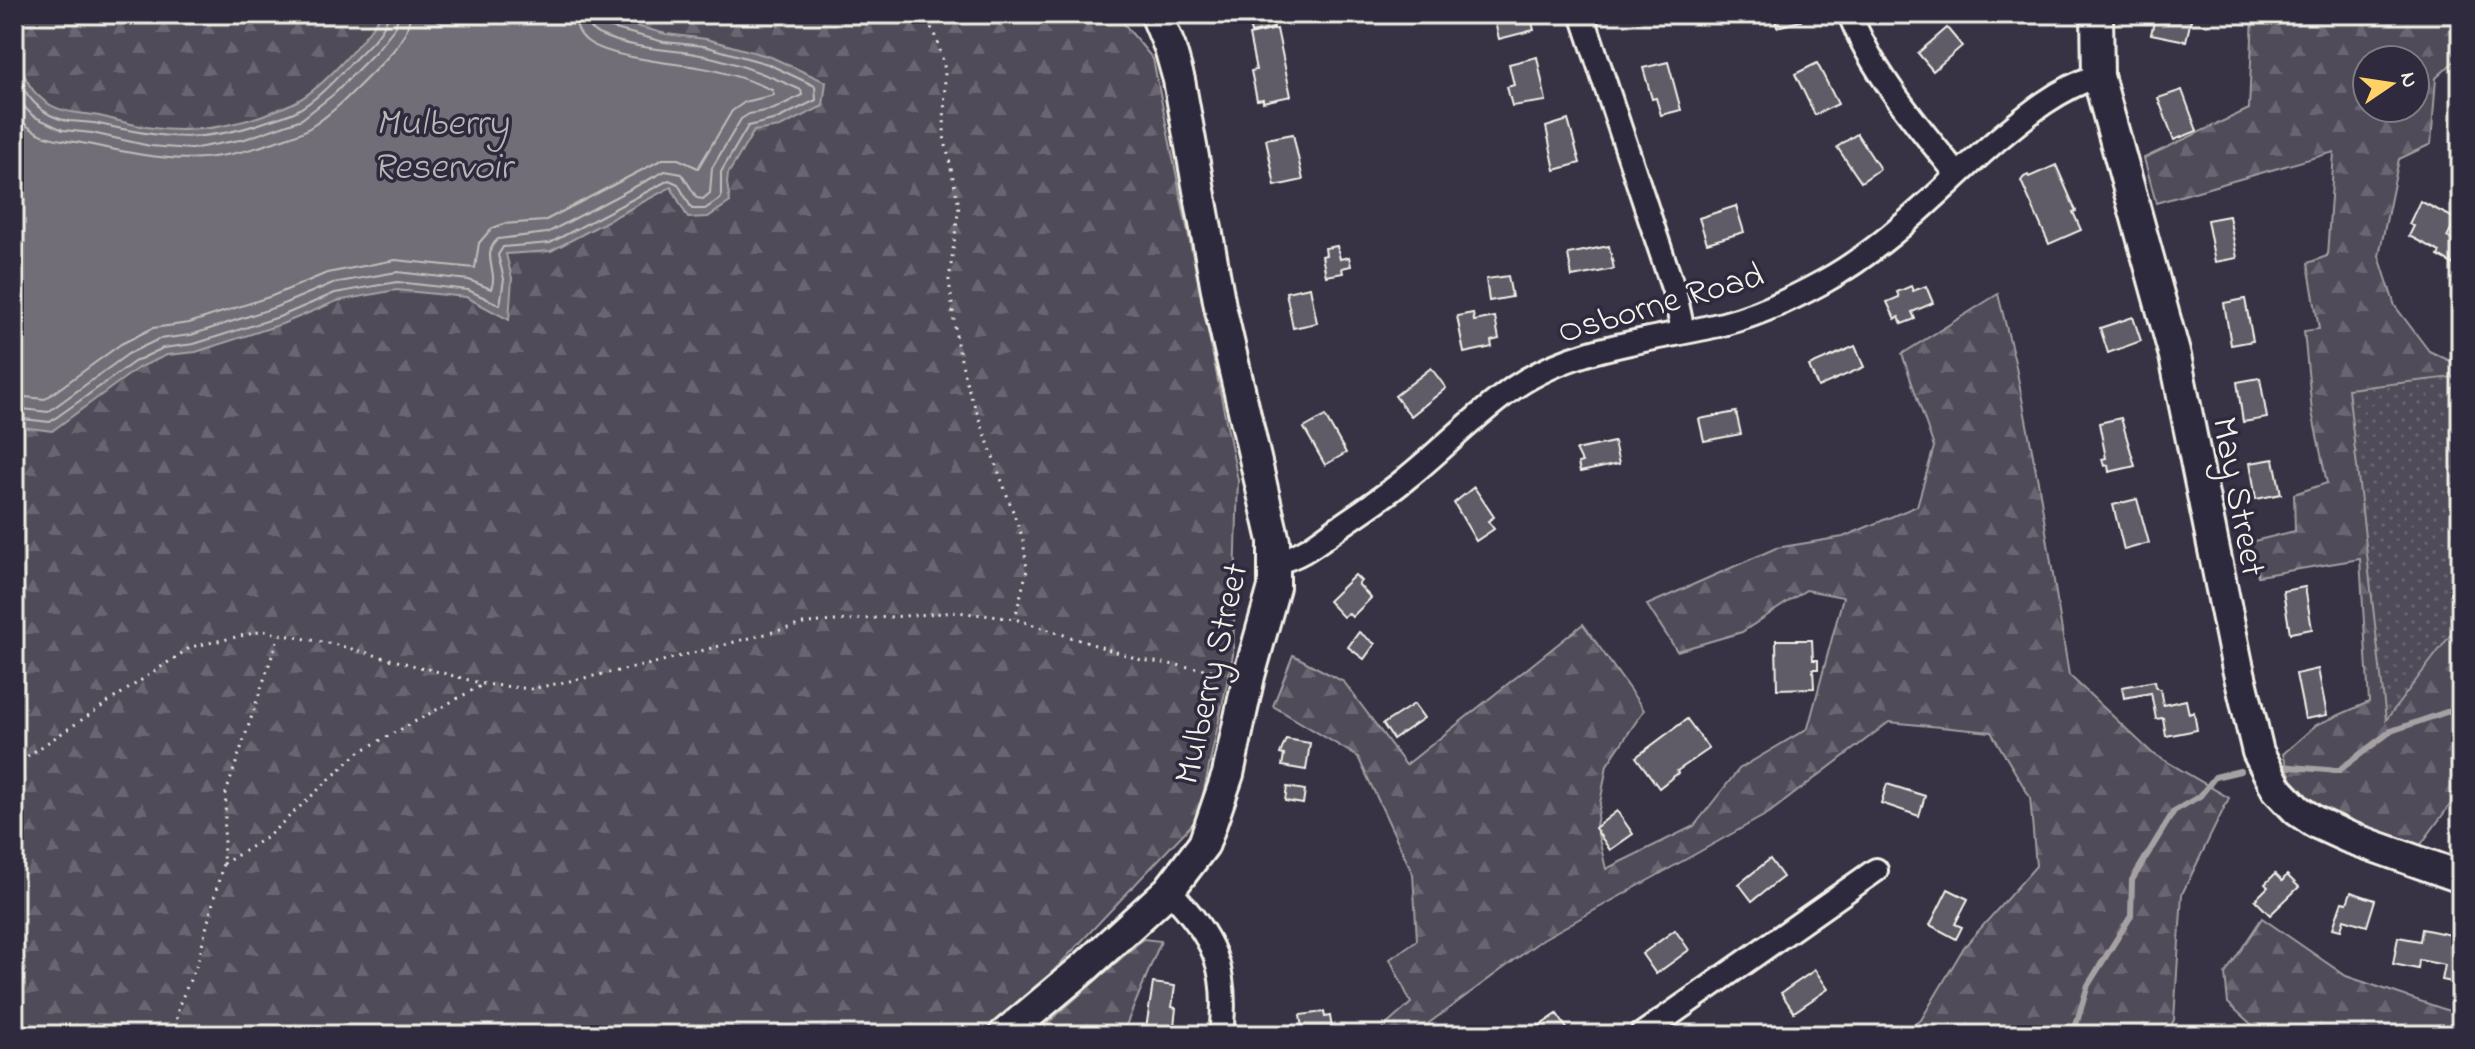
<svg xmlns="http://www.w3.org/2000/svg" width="2475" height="1049" viewBox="0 0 2475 1049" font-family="'Indie Flower',sans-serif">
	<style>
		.forest { fill: url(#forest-firs); stroke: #a29ea0; stroke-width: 2; fill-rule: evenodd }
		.park { fill: url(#park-dots); stroke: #a29ea0; stroke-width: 2 }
		.water { fill: #726e77; stroke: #a6a2a4; stroke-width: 2 }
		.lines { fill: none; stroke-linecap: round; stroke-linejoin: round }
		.shore { stroke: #c0bdbb; stroke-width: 2 }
		.stream { stroke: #a6a2a4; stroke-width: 6 }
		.building { fill: #5f5c67; stroke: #f4f1e8; stroke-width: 2 }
		.street-casing { stroke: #f4f1e8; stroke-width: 28 }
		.secondary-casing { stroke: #f4f1e8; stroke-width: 36 }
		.path { stroke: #f4f1e8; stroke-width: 3; stroke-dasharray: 2 6; stroke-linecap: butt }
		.street { stroke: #2f2a3d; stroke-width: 22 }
		.secondary { stroke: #2f2a3d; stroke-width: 30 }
		.labels { text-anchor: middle; stroke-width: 7; stroke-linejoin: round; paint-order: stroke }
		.street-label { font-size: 36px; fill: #f4f1e8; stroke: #2f2a3d }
		.water-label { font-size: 38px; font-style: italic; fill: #bab6b5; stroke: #2f2a3d }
	</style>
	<defs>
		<pattern id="forest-firs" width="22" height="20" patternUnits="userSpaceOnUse" patternTransform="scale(2)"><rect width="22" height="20" fill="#504b59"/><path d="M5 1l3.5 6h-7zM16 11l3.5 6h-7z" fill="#6a6571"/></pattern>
		<pattern id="park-dots" width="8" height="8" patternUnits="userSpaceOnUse" patternTransform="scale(2)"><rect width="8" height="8" fill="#504b59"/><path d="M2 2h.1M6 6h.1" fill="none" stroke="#6a6571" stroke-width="1.8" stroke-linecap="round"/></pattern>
	</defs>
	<rect width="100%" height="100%" fill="#373244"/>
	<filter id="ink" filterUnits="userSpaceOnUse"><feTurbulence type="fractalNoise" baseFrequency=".0125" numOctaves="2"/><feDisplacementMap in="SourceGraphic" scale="16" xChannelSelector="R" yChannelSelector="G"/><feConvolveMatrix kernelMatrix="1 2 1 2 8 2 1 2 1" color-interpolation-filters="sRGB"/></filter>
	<g filter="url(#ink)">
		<!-- forest -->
		<g class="forest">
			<polygon points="14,14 1116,14 1153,59 1238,480 1233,655 1198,818 1007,1020 982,1035 900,1035 894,1032 878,1035 14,1035"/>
			<path d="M2253,14H2461V55L2436,78L2431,144L2399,159L2379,256L2395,306L2429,351L2461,366V790L2419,847L2325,812L2295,789L2283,754L2316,725L2369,702L2360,559L2258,576L2250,542L2295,531L2294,494L2327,483L2312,412L2304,331L2319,329L2308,263L2327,256L2334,152L2156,203L2144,158L2249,109ZM2367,60H2415V108H2367Z"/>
			<polygon points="1998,294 2015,362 2039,487 2069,675 2152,753 2229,798 2182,894 2174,1020 2166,1035 1895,1035 1921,1020 1964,947 2036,866 2030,797 1991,732 1889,722 1769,813 1543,939 1429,1023 1421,1035 1375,1035 1411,1003 1390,959 1417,940 1413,874 1358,757 1273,706 1293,655 1344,682 1406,765 1583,624 1644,710 1607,765 1596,826 1606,869 1694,826 1739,769 1808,728 1843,597 1806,590 1742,632 1677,651 1647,605 1776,548 1843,537 1917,506 1934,447 1902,354"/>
			<polygon points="2262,918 2346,976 2458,1014 2461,1012 2461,1035 2263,1035 2228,1003 2225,974"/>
			<polygon points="1143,939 1161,941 1122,1035 1034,1035"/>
		</g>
		<!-- park -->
		<polygon class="park" points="2461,376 2461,621 2386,720 2348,389"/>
		<!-- water -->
		<path class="water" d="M382,14H592L666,34L706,39L771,57L826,82L823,106L780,127L754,131L728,174L727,183L730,202L708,217L688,218L671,187L551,251L506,254L512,278L509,320L466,297L396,290L337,301L282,324L196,352L167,355L138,368L52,431L14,426V45C21,65 25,86 42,99C59,114 79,112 99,116C117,120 135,126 153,128C199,135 249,123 291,104C322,91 362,41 382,14Z"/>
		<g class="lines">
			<!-- shore -->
			<g class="shore">
				<path d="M14,69C23,93 40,117 69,121C79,122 89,122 99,124C161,138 200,144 262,123C273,119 286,116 296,111C319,99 338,76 356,58C367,47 386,30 388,14"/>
				<polyline points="14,96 33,116 63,130 92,133 150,146 191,149 245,139 302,119 334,94 376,51 396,26 398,14"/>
				<path d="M14,114C42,144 62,138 97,146C164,161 205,166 271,143C284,138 300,135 311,127C334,112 352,93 371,74C387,58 409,38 410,14"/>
				<path d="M14,396L45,399L121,344L153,328L189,323L272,296L327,273L395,260L475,268L479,243L491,229L503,224L544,221L663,159H678L698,168L732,111L745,102L774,95L772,90C746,78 712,68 683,65C659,62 607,56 587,41C578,34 575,25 575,14"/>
				<path d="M14,408L48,412L128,354L159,339L191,335L276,307L333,283L397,272L469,280L491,289C499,271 480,255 498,239L547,233L665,171L682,174L697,198L703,199L710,193L712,168L741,119L749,114L774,109L802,95L801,90C764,73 723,57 683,52C656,49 624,46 598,34C590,30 587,23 587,14"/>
				<polyline points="14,418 50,422 134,362 163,348 194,344 279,317 335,293 397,282 468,290 500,305 504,279 498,255 503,247 550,243 669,180 678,184 692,209 705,209 721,198 721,172 748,126 777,119 816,100 815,86 768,64 704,46 664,42 604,26 598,21 597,14"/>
			</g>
			<!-- stream -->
			<g class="stream">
				<polyline points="2280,766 2338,771 2391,731 2461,707"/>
				<polyline points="2073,1035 2088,985 2131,916 2132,880 2174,811 2200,796 2215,777 2240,771"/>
			</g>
		</g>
		<!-- building -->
		<g class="building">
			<polygon points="1271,14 1274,28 1251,33 1248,19"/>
			<polygon points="1493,14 1530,14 1534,30 1499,39"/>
			<polygon points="1774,14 1799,14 1801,21 1777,27"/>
			<polygon points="2156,14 2179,14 2178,18 2191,20 2186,41 2151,34"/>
			<polygon points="1947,28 1962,46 1933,71 1918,53"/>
			<polygon points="1277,29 1291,96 1263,102 1263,99 1257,100 1251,71 1256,70 1249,35"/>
			<polygon points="1537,57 1546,101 1512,106 1507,87 1514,85 1509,64"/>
			<polygon points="1668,62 1681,110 1661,115 1656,98 1652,99 1643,68"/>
			<polygon points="1817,63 1838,104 1815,115 1795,74"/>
			<polygon points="2182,90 2197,131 2174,140 2158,98"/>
			<polygon points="1568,120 1580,163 1555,170 1546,127"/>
			<polygon points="1293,134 1303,180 1275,186 1266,139"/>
			<polygon points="1857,134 1880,169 1861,182 1837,147"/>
			<polygon points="2056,165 2076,211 2073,212 2081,230 2049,244 2021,181 2024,177 2028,175 2029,177"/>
			<polygon points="2420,201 2456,219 2447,237 2461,244 2461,260 2458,267 2438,256 2440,252 2409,236 2414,226 2409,224"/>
			<polygon points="1736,206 1744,232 1707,243 1699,218"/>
			<polygon points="2229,216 2237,258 2215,262 2207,220"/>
			<polygon points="1337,246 1340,259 1349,257 1351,266 1342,268 1343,273 1326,276 1322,256 1326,255 1325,248"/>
			<polygon points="1609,246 1614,269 1572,277 1568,254"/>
			<polygon points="1508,276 1512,297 1489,301 1486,279"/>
			<polygon points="1911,286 1913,291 1926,286 1933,303 1912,312 1915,319 1902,324 1899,317 1895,319 1887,302 1899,297 1897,292"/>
			<polygon points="1310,287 1317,323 1293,328 1286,292"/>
			<polygon points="2245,299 2253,341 2231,345 2224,303"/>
			<polygon points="1473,313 1474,321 1495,317 1499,339 1491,341 1492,347 1464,353 1457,316"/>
			<polygon points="2133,317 2141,341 2108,353 2100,328"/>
			<polygon points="1855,346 1864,367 1818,387 1809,366"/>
			<polygon points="1431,368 1446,388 1411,416 1395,396"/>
			<polygon points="2260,378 2267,418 2243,422 2237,382"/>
			<polygon points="1736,412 1741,434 1704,441 1699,419"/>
			<polygon points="1325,416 1346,453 1325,465 1304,428"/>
			<polygon points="2121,418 2135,466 2109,472 2108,465 2104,466 2102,459 2106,458 2099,423"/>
			<polygon points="1614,442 1619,464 1580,472 1578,463 1582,462 1576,450"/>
			<polygon points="2274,459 2281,494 2256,499 2250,463"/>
			<polygon points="1474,487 1494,517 1488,521 1494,529 1476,541 1454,503"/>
			<polygon points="2137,499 2149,543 2124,550 2113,505"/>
			<polygon points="1355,575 1361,581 1358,584 1371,598 1352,617 1348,613 1343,617 1328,601"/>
			<polygon points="2305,587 2312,629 2290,633 2283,591"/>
			<polygon points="1359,632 1375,644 1364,659 1348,647"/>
			<polygon points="1776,640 1812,640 1813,660 1818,660 1818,669 1813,669 1814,688 1777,689"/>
			<polygon points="2318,669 2327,715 2305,719 2296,674"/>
			<polygon points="2155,681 2156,688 2160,689 2163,705 2186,700 2189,714 2194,712 2197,730 2166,736 2163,718 2156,719 2151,693 2124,698 2122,687"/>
			<polygon points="1414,704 1424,718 1393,739 1383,724"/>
			<polygon points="1687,719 1709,749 1677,771 1678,773 1659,788 1636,757"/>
			<polygon points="1286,739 1310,743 1306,770 1282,766 1284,755 1280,754"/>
			<polygon points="1887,784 1925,796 1919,816 1881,803"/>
			<polygon points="1287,787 1305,790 1303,804 1285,801"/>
			<polygon points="1617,811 1633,834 1610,850 1595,828"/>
			<polygon points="1770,859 1783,877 1752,901 1739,884"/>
			<polygon points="2275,874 2282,881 2287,875 2299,887 2270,915 2255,900 2268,887 2265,884"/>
			<polygon points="1948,889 1968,899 1955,924 1962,927 1956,939 1930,925"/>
			<polygon points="2351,892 2375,900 2367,926 2344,919 2341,930 2333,928 2342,902 2347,903"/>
			<polygon points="2422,929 2461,937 2461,964 2457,983 2442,980 2445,965 2419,960 2418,969 2393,964 2398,937 2420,941"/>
			<polygon points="1675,930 1689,950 1656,974 1642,954"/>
			<polygon points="1815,970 1828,989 1794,1012 1781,993"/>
			<polygon points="1153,983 1175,986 1172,1007 1176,1008 1173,1035 1145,1035"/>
			<polygon points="1324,1012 1325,1017 1330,1016 1333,1035 1303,1035 1300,1015"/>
			<polygon points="1557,1014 1570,1033 1567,1035 1526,1035"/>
		</g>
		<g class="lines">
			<!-- street casing -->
			<g class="street-casing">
				<g id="street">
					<polyline points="1582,14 1675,294 1683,331"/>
					<path d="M1850,14C1869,68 1921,130 1957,174"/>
					<path d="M1276,562C1301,557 1319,541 1339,527C1362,511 1387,495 1408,477C1444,448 1476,414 1515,387C1577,345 1652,341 1723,324C1758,315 1792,299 1823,282C1889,246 1940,189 1997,140C2028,114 2059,88 2098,76"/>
					<path d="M1169,890C1214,938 1229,967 1221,1035"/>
					<polyline points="1641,1035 1876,870"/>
				</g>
			</g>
			<!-- secondary casing -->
			<g class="secondary-casing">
				<g id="secondary">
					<polyline points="2097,14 2098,76 2175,356 2237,664 2258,752 2277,789 2297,810 2315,822 2348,837 2461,877"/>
					<polyline points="1004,1035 1085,967 1169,890 1204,844 1228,774 1249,676 1274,587 1274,541 1220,306 1179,80 1170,48 1156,14"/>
				</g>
			</g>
			<!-- path -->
			<g class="path">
				<polyline points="196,14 205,14"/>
				<polyline points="923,14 937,38 945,70 944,136 959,206 949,280 957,343 967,385 1023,539 1027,570 1015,618"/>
				<polyline points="14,765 191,647 263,631 333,644 484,684 531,689 647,665 807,623 958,612 1015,619 1141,660 1225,672"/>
				<polyline points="223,864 267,837 359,752 484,684"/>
				<polyline points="174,1035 179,1005 197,964 223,864 226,793 279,635"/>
			</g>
			<!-- street -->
			<use href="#street" class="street"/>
			<!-- secondary -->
			<use href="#secondary" class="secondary"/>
		</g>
	</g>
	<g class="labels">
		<!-- street labels -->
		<g class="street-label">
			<text transform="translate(1660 301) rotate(-16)" y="13">Osborne Road</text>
			<text transform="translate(2241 496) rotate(79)" y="13">May Street</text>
			<text transform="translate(1209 673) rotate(-77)" y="13">Mulberry Street</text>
		</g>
		<!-- water labels -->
		<g class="water-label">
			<text x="442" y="134">Mulberry<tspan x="442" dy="44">Reservoir</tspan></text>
		</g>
	</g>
	<!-- margin -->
	<rect width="2475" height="1049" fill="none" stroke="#2f2a3d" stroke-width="48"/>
	<rect x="24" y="24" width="2427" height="1001" fill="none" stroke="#f4f1e8" stroke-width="3" filter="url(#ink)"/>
	<!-- north arrow -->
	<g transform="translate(2391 84) rotate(77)"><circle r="38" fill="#2f2a3d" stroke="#7e7a81" stroke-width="2"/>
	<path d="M0-6L14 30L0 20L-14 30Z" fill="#ffd166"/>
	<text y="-12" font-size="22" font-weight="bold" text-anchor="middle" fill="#f4f1e8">N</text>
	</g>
</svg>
